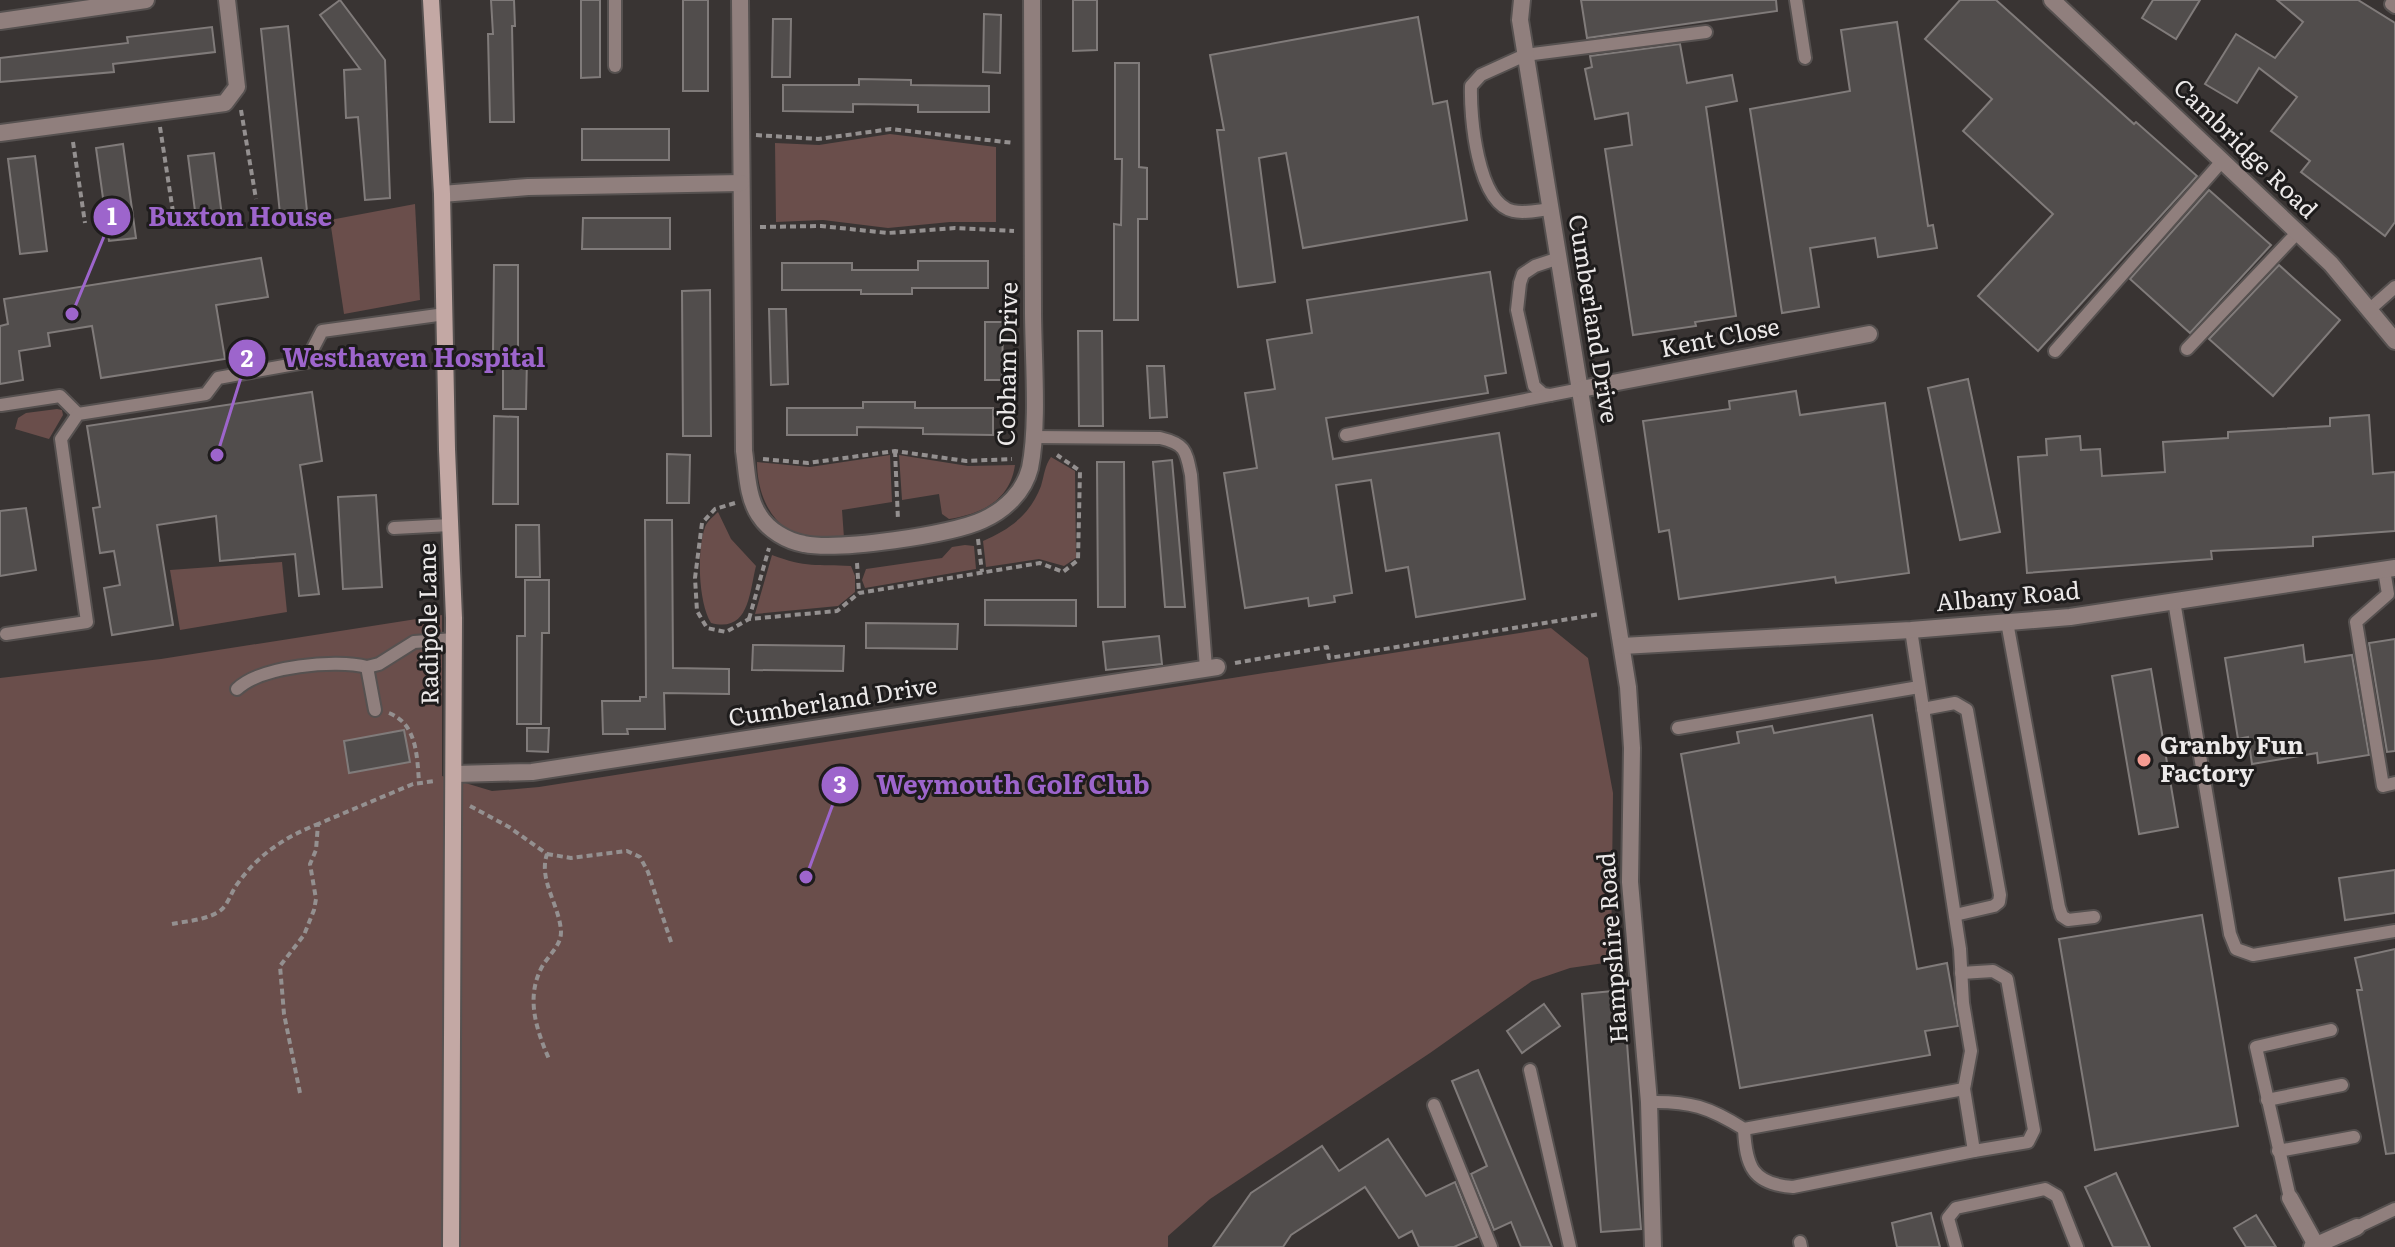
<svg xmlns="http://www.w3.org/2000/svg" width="2395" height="1247" viewBox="0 0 2395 1247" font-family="Literata,serif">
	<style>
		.green { fill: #6a4e4b }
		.building { fill: #514d4c; stroke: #807b7a; stroke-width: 2 }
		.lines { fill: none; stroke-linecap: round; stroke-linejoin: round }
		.service-casing { stroke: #565150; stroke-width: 16 }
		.minor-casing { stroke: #565150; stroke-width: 20 }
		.secondary-casing { stroke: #565150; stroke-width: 20 }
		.path { stroke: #949090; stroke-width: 4; stroke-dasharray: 6 4; stroke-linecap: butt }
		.service { stroke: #907f7d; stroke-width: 12 }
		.minor { stroke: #907f7d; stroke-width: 16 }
		.secondary { stroke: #c3a8a4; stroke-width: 16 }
		.poi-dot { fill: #f59c92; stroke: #1e1c1c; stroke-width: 3 }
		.labels { text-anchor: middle; stroke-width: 6; stroke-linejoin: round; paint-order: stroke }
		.street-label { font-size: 24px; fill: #ece9e9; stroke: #1e1c1c }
		.poi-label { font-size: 24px; font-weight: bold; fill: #ece9e9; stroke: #1e1c1c; text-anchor: start }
		.leader { fill: none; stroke: #9d65cc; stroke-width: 3 }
		.callout-dot { fill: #9d65cc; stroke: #1e1c1c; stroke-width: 3 }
		.mark-label { font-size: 24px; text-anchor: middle; font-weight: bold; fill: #fff }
		.callout-label { font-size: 26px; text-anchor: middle; font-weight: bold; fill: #9d65cc; stroke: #1e1c1c; stroke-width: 6; stroke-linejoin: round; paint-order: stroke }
	</style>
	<rect width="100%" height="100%" fill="#393433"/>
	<!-- green -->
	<g class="green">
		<polygon points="890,134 996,147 996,222 950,222 888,228 823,220 776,222 775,143 819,145"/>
		<polygon points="415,204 420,300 344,314 330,220"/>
		<polygon points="57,409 62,410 63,415 49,439 15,429 18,418 26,413"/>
		<path d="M890,455L892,502L842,510L844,538C833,538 822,539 812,538C773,533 757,496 757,462L810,467Z"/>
		<path d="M899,455L968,466L1015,465C1010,501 981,514 949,519L942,514L939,494L902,500Z"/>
		<path d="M1051,457L1075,471L1076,558L1064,566L1039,559L986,567L983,541C1010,529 1030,515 1041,486C1044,476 1045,465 1051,457Z"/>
		<path d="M718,512L731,539L756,566C749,594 749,633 711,623C698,601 697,550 705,527C707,521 714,516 718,512Z"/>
		<polygon points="965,545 974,546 976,569 865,588 862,580 866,569 942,558 952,547"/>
		<path d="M772,555C806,568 817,564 851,566L855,576V592L838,606L755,614Z"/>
		<polygon points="282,562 287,612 180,630 170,570"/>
		<polygon points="442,615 442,776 492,791 539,787 1551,628 1588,658 1613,793 1611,962 1570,968 1532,981 1430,1053 1210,1199 1168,1236 1168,1247 0,1247 0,678 161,659"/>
	</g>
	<!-- building -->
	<g class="building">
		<polygon points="340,0 385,60 390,198 365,200 358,117 346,118 344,70 360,69 320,15"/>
		<polygon points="491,0 514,0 515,26 512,26 514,122 490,122 488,34 493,34"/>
		<polygon points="581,0 600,0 600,77 581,78"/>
		<rect x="683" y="0" width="25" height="91"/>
		<polygon points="1073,0 1097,0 1097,50 1073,51"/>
		<polygon points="1581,0 1776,0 1777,11 1587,38"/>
		<polygon points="1960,0 1996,0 2134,124 2136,122 2197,176 2038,351 1978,296 2053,214 1963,131 1992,99 1925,39"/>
		<polygon points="2153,0 2200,0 2176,39 2142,18"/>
		<polygon points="2277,0 2358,0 2395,23 2395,222 2385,236 2301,172 2310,161 2271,131 2297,97 2259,68 2237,103 2205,84 2236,34 2275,58 2303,22"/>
		<polygon points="984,14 1001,15 1000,73 983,72"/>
		<polygon points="1418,17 1433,104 1447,101 1467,220 1303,248 1286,153 1259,158 1275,282 1238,287 1217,130 1224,130 1210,55"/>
		<polygon points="773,19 791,19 790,77 772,77"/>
		<polygon points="1897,22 1928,226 1933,225 1937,248 1878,257 1875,238 1810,248 1819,307 1782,313 1750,109 1850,91 1841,30"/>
		<polygon points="288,26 307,211 280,214 261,29"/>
		<polygon points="212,27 215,52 113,64 114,72 0,82 0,58 128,43 127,37"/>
		<polygon points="1680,44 1687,83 1732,75 1737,101 1706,107 1736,316 1695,322 1696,326 1633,335 1605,149 1632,145 1628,113 1595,119 1585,69 1592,67 1590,56"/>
		<polygon points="1115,63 1139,63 1139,167 1147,168 1147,219 1138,219 1138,320 1114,320 1114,224 1121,225 1122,159 1115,159"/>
		<polygon points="859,79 911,80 911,85 989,86 989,112 918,112 918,105 853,104 853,112 783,111 783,85 859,85"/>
		<rect x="582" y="129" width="87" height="31"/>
		<polygon points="123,144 136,238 109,241 96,148"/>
		<polygon points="214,153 223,224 197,227 188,156"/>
		<polygon points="35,156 47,251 20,254 8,159"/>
		<polygon points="2209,190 2271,245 2190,333 2130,279"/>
		<polygon points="583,218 670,218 670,249 582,249"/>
		<polygon points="261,258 268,297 216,305 225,359 101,378 92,326 48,333 50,346 19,351 23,380 0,384 0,326 8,324 4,299"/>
		<polygon points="918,261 988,261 988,288 912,288 912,294 861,294 861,290 782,290 782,263 852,263 852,270 918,270"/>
		<polygon points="494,265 518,265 518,353 493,353"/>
		<polygon points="2279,265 2340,320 2273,396 2209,339"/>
		<polygon points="1490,272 1506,373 1485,376 1488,393 1326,418 1333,459 1499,433 1525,599 1416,617 1408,567 1386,571 1371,480 1336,485 1352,593 1334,596 1335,602 1309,606 1308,598 1245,608 1224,473 1257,468 1245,393 1275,389 1267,340 1312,333 1307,300"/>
		<polygon points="710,290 711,436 683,436 682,291"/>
		<polygon points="769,309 786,309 788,384 771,385"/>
		<polygon points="985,322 1003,322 1002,380 985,380"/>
		<polygon points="1078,331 1102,331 1103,426 1079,426"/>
		<polygon points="503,357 527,357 526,409 503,409"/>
		<polygon points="1147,366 1164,366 1167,417 1150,418"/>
		<polygon points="1968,379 2000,532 1960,540 1928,388"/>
		<polygon points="1796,391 1800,415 1885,403 1909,573 1836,583 1835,577 1679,599 1669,530 1659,532 1643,421 1730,409 1729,401"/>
		<polygon points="312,392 322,461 300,465 319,594 299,596 295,554 220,561 216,516 157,525 173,625 112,635 104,588 120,585 114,551 100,553 93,508 100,507 87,426"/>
		<polygon points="863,402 915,402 915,408 993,408 993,435 923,434 923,428 857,427 857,435 787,435 787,408 863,408"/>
		<polygon points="2369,415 2373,474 2395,472 2395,531 2313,537 2313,546 2211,551 2212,559 2027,573 2018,457 2047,455 2046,439 2080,436 2081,450 2100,449 2102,476 2165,472 2163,442 2228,438 2228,432 2330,426 2330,418"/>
		<polygon points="494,416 518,417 518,504 493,504"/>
		<polygon points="667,454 690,455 689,503 667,503"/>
		<polygon points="1172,460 1185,607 1165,607 1153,462"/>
		<polygon points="1097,462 1124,462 1125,607 1098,607"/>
		<polygon points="376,495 382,587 343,589 338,497"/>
		<polygon points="26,508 36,570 0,576 0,511"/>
		<polygon points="645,520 672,520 673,668 729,669 729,694 664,693 665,729 627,729 628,734 603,734 602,701 640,701 640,697 646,697"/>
		<polygon points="516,525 539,525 540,577 516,577"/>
		<polygon points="525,580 549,580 549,633 542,633 541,724 517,724 517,636 525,636"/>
		<polygon points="985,600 1076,600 1076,626 985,625"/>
		<polygon points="866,623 958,624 957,649 866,648"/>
		<polygon points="1159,636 1162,664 1106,670 1103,642"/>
		<polygon points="2395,639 2395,751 2387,752 2369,643"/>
		<polygon points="753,645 844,646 843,671 752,670"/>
		<polygon points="2303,645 2305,662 2352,655 2369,755 2318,763 2317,753 2252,764 2248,737 2238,739 2225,658"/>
		<polygon points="2151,669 2178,827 2139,834 2112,676"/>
		<polygon points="1872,715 1917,969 1947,963 1958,1026 1925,1031 1930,1055 1740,1088 1681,754 1739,743 1737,732 1772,726 1774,733"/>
		<polygon points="527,728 549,728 548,752 527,751"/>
		<polygon points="404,730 410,762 349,773 344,741"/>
		<polygon points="2395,870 2395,913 2345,920 2339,878"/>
		<polygon points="2202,915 2238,1126 2095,1150 2059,939"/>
		<polygon points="2395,949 2395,1153 2386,1154 2357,990 2362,990 2355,958"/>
		<polygon points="1623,990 1641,1229 1601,1232 1582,994"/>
		<polygon points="1544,1004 1560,1026 1522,1053 1507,1031"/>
		<polygon points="1478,1070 1552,1247 1521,1247 1511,1222 1494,1230 1471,1174 1487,1166 1452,1081"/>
		<polygon points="1388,1139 1426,1196 1455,1182 1477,1237 1454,1247 1419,1247 1412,1231 1399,1238 1365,1187 1291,1235 1283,1247 1213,1247 1251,1193 1322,1146 1339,1171"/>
		<polygon points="2116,1173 2150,1247 2113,1247 2085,1187"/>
		<polygon points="1931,1213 1940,1247 1897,1247 1892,1223"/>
		<polygon points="2256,1215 2276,1247 2246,1247 2234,1228"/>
	</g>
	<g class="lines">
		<!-- service casing -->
		<g class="service-casing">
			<g id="service">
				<polyline points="1796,0 1805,58"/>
				<polyline points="2394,0 2391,4 2395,7"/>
				<polyline points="615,66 615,0"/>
				<path d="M1551,209C1539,210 1525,214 1513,211C1477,203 1470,116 1471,86L1481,75L1525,55L1706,32"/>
				<polyline points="2369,310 2395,287"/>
				<polyline points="2187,349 2298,232"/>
				<polyline points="2055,351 2223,160"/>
				<polyline points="1550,395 1543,394 1534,386 1517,310 1520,283 1523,274 1535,266 1559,258"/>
				<polyline points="1,405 60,396 78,414"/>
				<polyline points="1346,435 1581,389"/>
				<path d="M1032,437L1160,438C1186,444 1186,451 1191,475L1206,668"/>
				<polyline points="394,528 450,525"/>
				<polyline points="2384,570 2388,594 2356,622 2383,786 2395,783"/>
				<polyline points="2174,601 2230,934 2236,949 2253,955 2395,931"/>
				<polyline points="2007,622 2059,907 2062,916 2068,920 2094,917"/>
				<polyline points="6,634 87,622 61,439 78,414 206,394 218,378 306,362 322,331 445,314"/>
				<path d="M237,689C261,666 336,659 367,667"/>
				<polyline points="1923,709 1955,703 1967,710 2000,895 1999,902 1994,906 1955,915"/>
				<polyline points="375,710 367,667 379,664 414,642 454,639"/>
				<polyline points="1678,728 1919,687"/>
				<polyline points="1961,973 1993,971 2007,979 2034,1130 2028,1142 1974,1151"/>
				<polyline points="1530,1070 1570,1247"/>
				<polyline points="2267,1100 2342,1085"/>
				<path d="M1649,1102C1690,1101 1709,1107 1744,1129L1964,1089L1971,1051L1963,1003L1960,949L1911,630"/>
				<polyline points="1434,1105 1491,1247"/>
				<path d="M1744,1129C1746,1166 1752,1184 1793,1187L1974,1151L1964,1089"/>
				<polyline points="2278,1151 2354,1137"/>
				<polyline points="2290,1198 2256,1047 2331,1030"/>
				<polyline points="2357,1227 2395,1209"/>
				<polyline points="1800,1242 1801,1247"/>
				<polyline points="1956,1247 1948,1218 1956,1208 2045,1189 2057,1196 2077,1247"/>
			</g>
		</g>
		<!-- minor casing -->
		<g class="minor-casing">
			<g id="minor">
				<path d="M740,0L744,451C747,471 747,497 759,515C768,530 787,541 804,544C838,551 951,535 983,520C1005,510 1024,492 1030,468C1039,423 1033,357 1033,310C1033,207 1032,103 1032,0"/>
				<polyline points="1522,0 1520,20 1628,687 1632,748 1630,882 1649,1102 1653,1247"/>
				<polyline points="2052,0 2331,264 2395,341"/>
				<polyline points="0,21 146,0"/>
				<polyline points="0,133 225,103 237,87 227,0"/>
				<polyline points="442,194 528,187 741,183"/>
				<polyline points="1581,389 1869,334"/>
				<polyline points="1622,646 1911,630 2070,617 2395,568"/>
				<polyline points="455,774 532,772 1217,667"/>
				<polyline points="2290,1198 2316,1245"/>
				<polyline points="2312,1247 2357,1227"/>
			</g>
		</g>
		<!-- secondary casing -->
		<g class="secondary-casing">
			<polyline id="secondary" points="431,0 442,194 447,449 454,618 451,1247"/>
		</g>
		<!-- path -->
		<g class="path">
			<polyline points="241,110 256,199"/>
			<polyline points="160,127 173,212"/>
			<polyline points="756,135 818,139 891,129 1014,143"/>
			<polyline points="73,142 85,223"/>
			<polyline points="760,227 821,226 888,233 955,228 1014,231"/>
			<polyline points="895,451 898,520"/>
			<polyline points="763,459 808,463 895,451 966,461 1012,459"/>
			<polyline points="735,503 715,509 702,523 695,578 697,611 707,628 726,632 749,619 837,611 859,593 1040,563 1063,572 1078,560 1080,471 1057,455"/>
			<polyline points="978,539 982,572"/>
			<polyline points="857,563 859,593"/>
			<polyline points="749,619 769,548"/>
			<polyline points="1235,663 1327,647 1329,658 1600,614"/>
			<path d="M389,713C417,724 417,756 419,782"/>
			<path d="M470,806L509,827L547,854C538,880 560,906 561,932C561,945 550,954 543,965C525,996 536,1029 549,1059"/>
			<polyline points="547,854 571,858 627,851 640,857 648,872 672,945"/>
			<path d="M172,924C187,921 208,920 221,910C229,903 231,892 238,883C259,854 285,837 318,824"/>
			<polyline points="300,1093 284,1014 280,966 304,935 314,910 316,899 310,864 316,850 318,824 413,784 435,781"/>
		</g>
		<!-- service -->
		<use href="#service" class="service"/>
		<!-- minor -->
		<use href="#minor" class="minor"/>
		<!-- secondary -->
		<use href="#secondary" class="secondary"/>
	</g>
	<!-- markers -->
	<circle class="poi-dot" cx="2144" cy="760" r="8"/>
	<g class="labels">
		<!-- street labels -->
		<g class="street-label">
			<text transform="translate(2245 149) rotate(44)" y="8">Cambridge Road</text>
			<text transform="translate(1593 319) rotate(81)" y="8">Cumberland Drive</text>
			<text transform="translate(1720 338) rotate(-11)" y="8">Kent Close</text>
			<text transform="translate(1008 364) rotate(-89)" y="8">Cobham Drive</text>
			<text transform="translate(2008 597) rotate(-5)" y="8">Albany Road</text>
			<text transform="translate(429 624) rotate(-91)" y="8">Radipole Lane</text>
			<text transform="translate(833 702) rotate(-9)" y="8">Cumberland Drive</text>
			<text transform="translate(1613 948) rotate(-94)" y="8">Hampshire Road</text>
		</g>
		<!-- poi labels -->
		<g class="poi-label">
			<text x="2160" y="754">Granby Fun<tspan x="2160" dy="28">Factory</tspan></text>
		</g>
	</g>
	<!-- callouts -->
	<path class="leader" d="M72 314L112 217M217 455L247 358M806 877L840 785"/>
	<g class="callout-dot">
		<circle cx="72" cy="314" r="8"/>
		<circle cx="217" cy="455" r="8"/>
		<circle cx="806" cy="877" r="8"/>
		<circle cx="112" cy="217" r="20"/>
		<circle cx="247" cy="358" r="20"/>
		<circle cx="840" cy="785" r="20"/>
	</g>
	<g class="mark-label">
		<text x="112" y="225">1</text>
		<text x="247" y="367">2</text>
		<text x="840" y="793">3</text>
	</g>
	<g class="callout-label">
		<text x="240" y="226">Buxton House</text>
		<text x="414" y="367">Westhaven Hospital</text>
		<text x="1013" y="794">Weymouth Golf Club</text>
	</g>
</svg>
